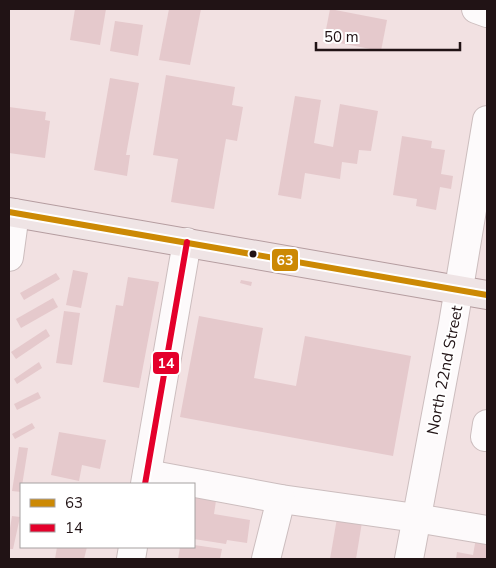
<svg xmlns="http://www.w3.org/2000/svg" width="496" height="568" viewBox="0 0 496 568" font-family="'Nunito Sans',sans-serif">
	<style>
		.building { fill: #e5c9cc }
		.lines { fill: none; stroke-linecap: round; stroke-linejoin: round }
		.minor-casing { stroke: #ccbdbe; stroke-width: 30 }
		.major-casing { stroke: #b59da0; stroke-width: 30 }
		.minor { stroke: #fdfafb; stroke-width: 28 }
		.major { stroke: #efe4e5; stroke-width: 28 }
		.bus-1-casing { stroke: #fff; stroke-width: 10 }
		.bus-2-casing { stroke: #fff; stroke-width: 10 }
		.bus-1 { stroke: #cc8904; stroke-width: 6 }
		.bus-2 { stroke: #e4002b; stroke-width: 6 }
		.bus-dot { fill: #211315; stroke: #fff; stroke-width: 2 }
		.labels { text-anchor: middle; stroke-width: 4; stroke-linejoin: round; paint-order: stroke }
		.street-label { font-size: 16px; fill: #211315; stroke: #fff }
		.line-badge { stroke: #fff; stroke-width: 2 }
		.badge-label { font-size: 14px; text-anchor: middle; font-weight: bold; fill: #fff }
	</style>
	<rect width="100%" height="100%" fill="#f2e1e2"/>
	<!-- building -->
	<g class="building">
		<polygon points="75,9 106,9 100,45 70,40"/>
		<polygon points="169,9 201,9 190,65 159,60"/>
		<polygon points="330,9 387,20 381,51 324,40"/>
		<polygon points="115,21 143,25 138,56 110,51"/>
		<polygon points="166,75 235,87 232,105 243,107 237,141 226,139 214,209 171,202 178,159 153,155"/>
		<polygon points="110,78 139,83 126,155 130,155 127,176 94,170"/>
		<polygon points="295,96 321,100 314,143 333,147 340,104 378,111 371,151 359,150 357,164 342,162 340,179 305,173 301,199 278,195"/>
		<polygon points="9,107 46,112 45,120 50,121 45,158 9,153"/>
		<polygon points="402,136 432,141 431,148 445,150 441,174 453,176 451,189 440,187 436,210 416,206 417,199 393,195"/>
		<polygon points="73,270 88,273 81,308 66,305"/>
		<polygon points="56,273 60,279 24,300 20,293"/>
		<polygon points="128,277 159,282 139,388 103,382 116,305 123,306"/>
		<polygon points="241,280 252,282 251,286 240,283"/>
		<polygon points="53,298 58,307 21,328 16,319"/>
		<polygon points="64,311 80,313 72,365 56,363"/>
		<polygon points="199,316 263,328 254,378 296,386 305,336 411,356 393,456 180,417"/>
		<polygon points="46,329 50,336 16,359 11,352"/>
		<polygon points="39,362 42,368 17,384 14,379"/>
		<polygon points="38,392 41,398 17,410 14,404"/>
		<polygon points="32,423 35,428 15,439 12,434"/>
		<polygon points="59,432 106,440 100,469 82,465 79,481 51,475"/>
		<polygon points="19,447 28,448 21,492 12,491"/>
		<polygon points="194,490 217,494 214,514 250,520 247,543 227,540 226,544 194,539"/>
		<polygon points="12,516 20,517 13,549 9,549 9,534"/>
		<polygon points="337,518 362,522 356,559 330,559"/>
		<polygon points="476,538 487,540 487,559 456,559 457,552 473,555"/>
		<polygon points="194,545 222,549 220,559 178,559 180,547 194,547"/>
		<polygon points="57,547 87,547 84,559 55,559"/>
	</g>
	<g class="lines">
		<!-- minor casing -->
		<g class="minor-casing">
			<g id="minor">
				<polyline points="476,9 487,13"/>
				<polyline points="9,257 15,213"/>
				<polyline points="485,437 487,424"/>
				<polyline points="147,474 281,499 416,518 487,530"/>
				<polyline points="145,484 187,242"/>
				<polyline points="131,559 133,547"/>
				<polyline points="266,559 281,499"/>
				<polyline points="409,559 453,324 487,120"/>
			</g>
		</g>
		<!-- major casing -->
		<g class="major-casing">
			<polyline id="major" points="9,212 487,295"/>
		</g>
		<!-- minor -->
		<use href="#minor" class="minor"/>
		<!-- major -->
		<use href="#major" class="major"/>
		<!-- bus-1 casing -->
		<g class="bus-1-casing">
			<polyline id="bus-1" points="9,212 487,295"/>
		</g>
		<!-- bus-2 casing -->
		<g class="bus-2-casing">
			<polyline id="bus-2" points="145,484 187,242"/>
		</g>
		<!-- bus-1 -->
		<use href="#bus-1" class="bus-1"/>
		<!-- bus-2 -->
		<use href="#bus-2" class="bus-2"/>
	</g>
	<!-- markers -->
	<circle class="bus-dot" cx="253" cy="254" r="4.5"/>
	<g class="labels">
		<!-- street labels -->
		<g class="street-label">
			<text transform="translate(444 370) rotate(-79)" y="6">North 22nd Street</text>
		</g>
	</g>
	<g class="line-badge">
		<rect x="271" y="248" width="28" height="24" rx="5" fill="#cc8904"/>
		<rect x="152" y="351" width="28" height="24" rx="5" fill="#e4002b"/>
	</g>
	<g class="badge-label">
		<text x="285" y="265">63</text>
		<text x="166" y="368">14</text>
	</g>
	<!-- border -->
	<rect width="496" height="568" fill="none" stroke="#211315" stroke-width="20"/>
	<!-- legend -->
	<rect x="20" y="483" width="175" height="65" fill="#ffffff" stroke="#a6a1a1"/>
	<rect x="30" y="499" width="25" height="8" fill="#cc8904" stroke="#a6a1a1"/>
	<text x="65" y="508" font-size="15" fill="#211315">63</text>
	<rect x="30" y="524" width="25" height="8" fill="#e4002b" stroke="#a6a1a1"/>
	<text x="65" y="533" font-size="15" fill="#211315">14</text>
	<!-- scale -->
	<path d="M316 42v8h144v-8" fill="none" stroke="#211315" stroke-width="2.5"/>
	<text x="324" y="42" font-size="15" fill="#211315" stroke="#ffffff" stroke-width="4" paint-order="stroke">50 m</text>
</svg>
